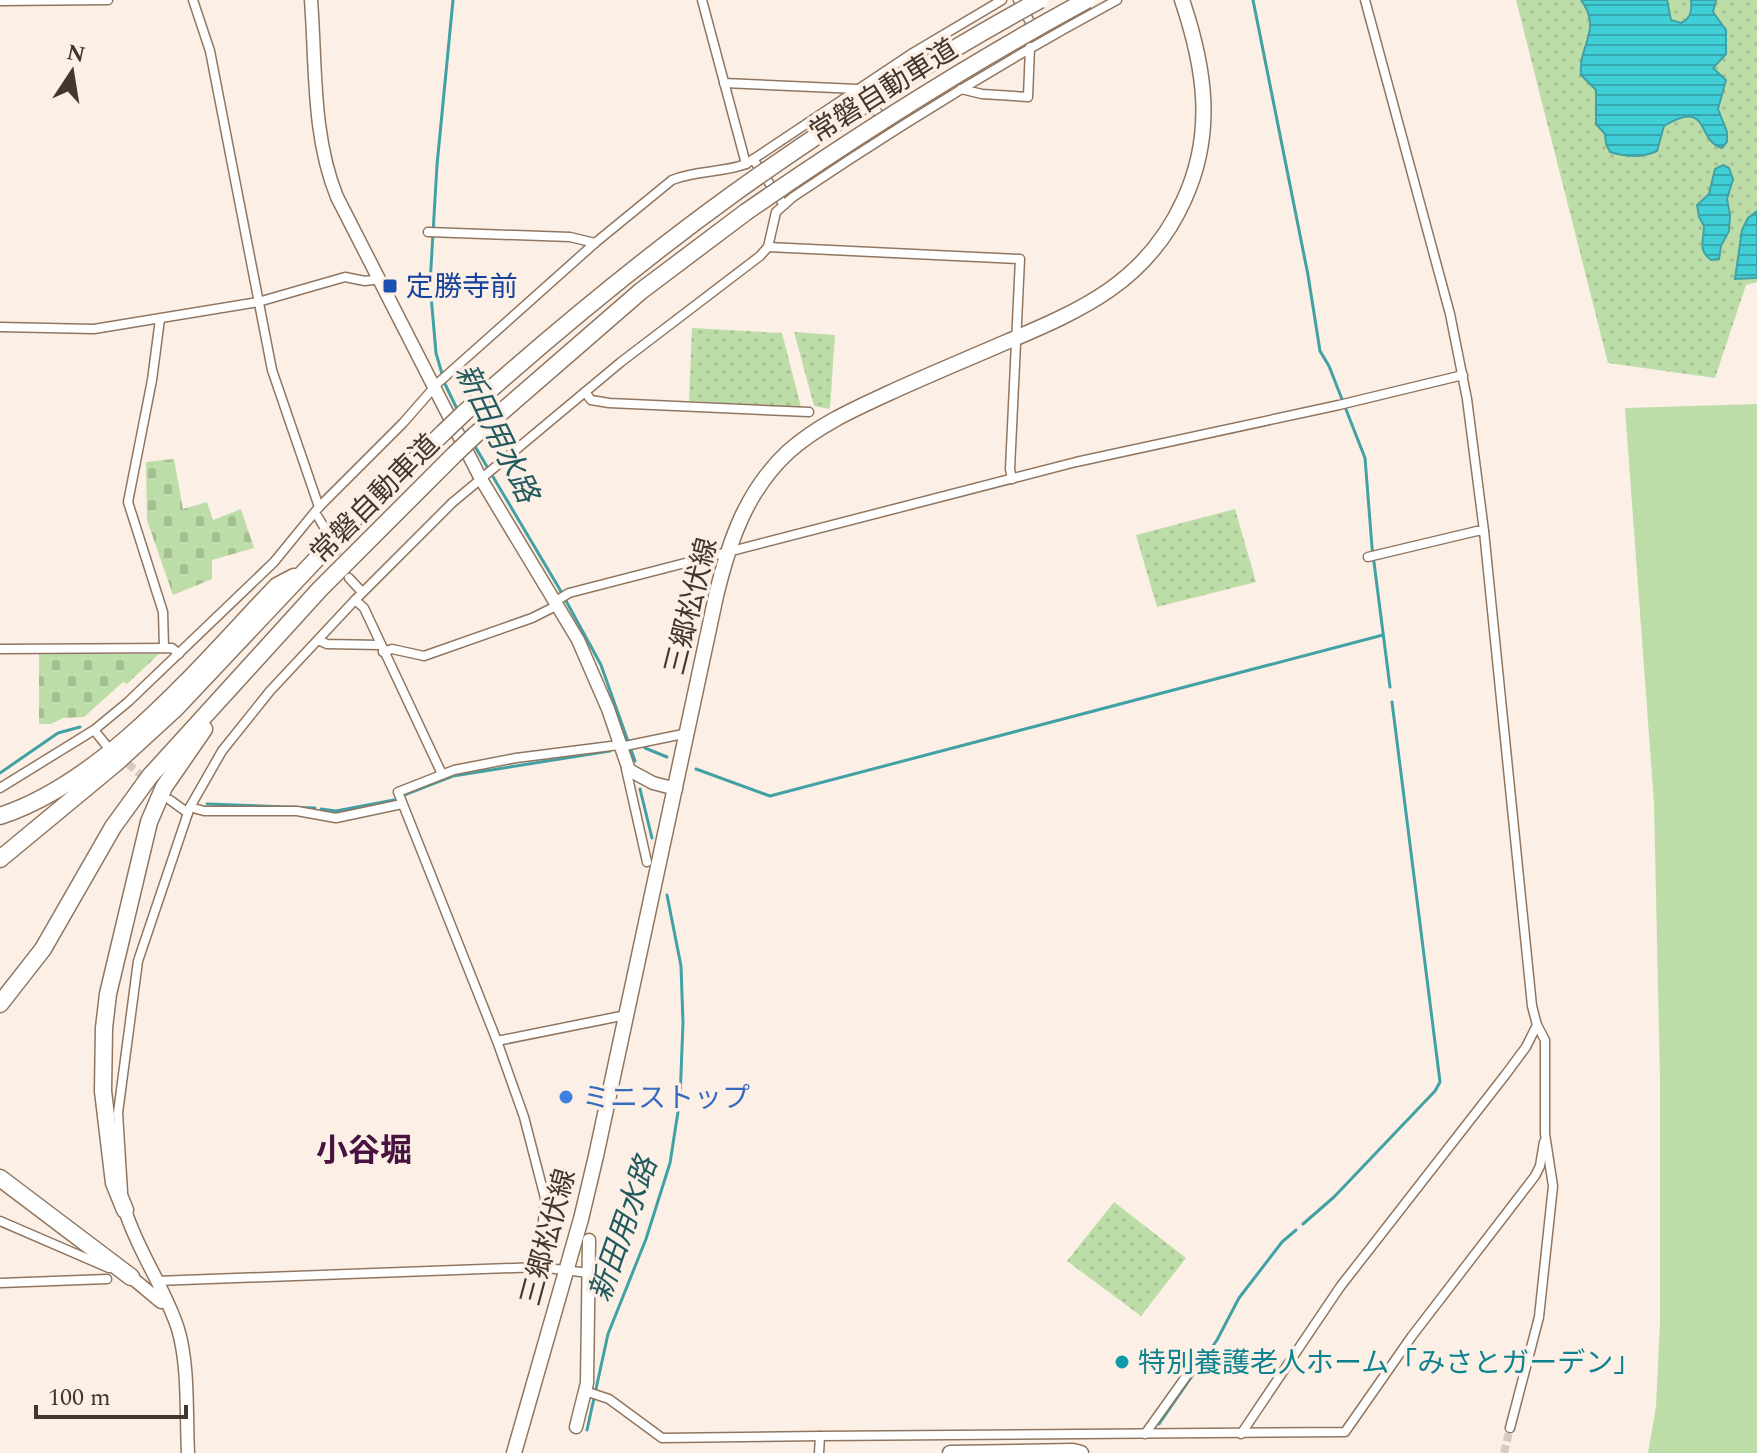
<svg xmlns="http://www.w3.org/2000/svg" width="1757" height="1453" viewBox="0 0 1757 1453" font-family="Spectral,'Noto Sans JP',serif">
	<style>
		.grass { fill: url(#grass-dots) }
		.cemetery { fill: url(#cemetery-stones) }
		.green { fill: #bddda8 }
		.water { fill: url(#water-rules); stroke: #41a1a4; stroke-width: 2 }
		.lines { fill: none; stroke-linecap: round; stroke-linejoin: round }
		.stream { stroke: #41a1a4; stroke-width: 3 }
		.street-tunnel { stroke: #d7cbc1; stroke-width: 8; stroke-dasharray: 8 4; stroke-linecap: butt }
		.street-casing { stroke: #907660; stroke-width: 11 }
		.secondary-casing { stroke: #907660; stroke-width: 15 }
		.primary-casing { stroke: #907660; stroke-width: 17 }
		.highway-casing { stroke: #907660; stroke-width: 19 }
		.street { stroke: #fff; stroke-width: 8 }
		.secondary { stroke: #fff; stroke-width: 12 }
		.primary { stroke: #fff; stroke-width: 14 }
		.highway { stroke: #fff; stroke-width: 16 }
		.highway-bridge-casing { stroke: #907660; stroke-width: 19; stroke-linecap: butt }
		.highway-bridge { stroke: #fff; stroke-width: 16 }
		.transit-dot { fill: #1a4fb4; stroke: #fcf0e6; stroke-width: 3 }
		.shop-dot { fill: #3f7fe0; stroke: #fcf0e6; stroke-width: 3 }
		.culture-dot { fill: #0f9aa8; stroke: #fcf0e6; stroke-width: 3 }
		.labels { text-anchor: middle; stroke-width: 7; stroke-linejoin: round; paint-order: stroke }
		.street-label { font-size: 28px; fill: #42372e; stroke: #fcf0e6 }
		.transit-label { font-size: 28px; fill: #164399; stroke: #fcf0e6; text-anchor: start }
		.shop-label { font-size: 28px; fill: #366cbe; stroke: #fcf0e6; text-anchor: start }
		.culture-label { font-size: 28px; fill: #0d838f; stroke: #fcf0e6; text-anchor: start }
		.water-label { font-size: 30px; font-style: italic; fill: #225b5f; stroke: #fcf0e6 }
		.quarter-label { font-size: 32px; font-weight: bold; fill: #481340; stroke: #fcf0e6 }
	</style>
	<defs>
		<pattern id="grass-dots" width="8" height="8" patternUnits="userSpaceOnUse" patternTransform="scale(2)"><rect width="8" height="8" fill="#bddda8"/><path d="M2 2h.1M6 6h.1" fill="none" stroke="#a4be91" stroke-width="1.8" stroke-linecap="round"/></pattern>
		<pattern id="cemetery-stones" width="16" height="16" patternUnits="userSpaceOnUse" patternTransform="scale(2)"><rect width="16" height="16" fill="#bddda8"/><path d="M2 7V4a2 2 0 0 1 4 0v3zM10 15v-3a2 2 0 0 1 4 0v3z" fill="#a4be91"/></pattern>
		<pattern id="water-rules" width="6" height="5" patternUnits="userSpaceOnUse" patternTransform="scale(2)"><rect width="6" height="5" fill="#40ced7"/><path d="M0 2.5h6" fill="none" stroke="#37a8af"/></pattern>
	</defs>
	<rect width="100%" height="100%" fill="#fcf0e6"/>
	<!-- grass -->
	<g class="grass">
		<polygon points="1516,0 1757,0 1757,282 1746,285 1715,378 1608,363"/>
		<polygon points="692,328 782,333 801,407 689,401"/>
		<polygon points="794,332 835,335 830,409 814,406"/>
		<polygon points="1235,509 1256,582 1157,607 1136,535"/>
		<polygon points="1114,1202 1186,1258 1141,1316 1067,1261"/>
	</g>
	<!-- cemetery -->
	<g class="cemetery">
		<polygon points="174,459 183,509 207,502 213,520 241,509 254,548 212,560 212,579 173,595 147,520 146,462"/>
		<polygon points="39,654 159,654 127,684 123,682 84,717 63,718 51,724 39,724"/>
	</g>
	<!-- green -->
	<polygon class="green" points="1757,404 1757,1453 1648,1453 1656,1407 1660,1323 1660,1079 1654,803 1625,408"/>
	<!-- water -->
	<g class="water">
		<path d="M1581,0H1667L1671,20L1681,23C1691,18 1692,11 1691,0H1716L1713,12L1726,30V54L1713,68L1726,80L1718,109L1727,132V142L1722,148C1695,140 1711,98 1664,126L1657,151C1642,158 1626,157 1610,152L1606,144L1605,134L1596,124V90L1581,75C1578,45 1603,30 1581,0Z"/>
		<path d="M1723,165L1729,168L1733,179L1727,199L1730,215L1729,231L1721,246L1719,259L1711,260C1697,249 1704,241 1704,226L1699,217L1697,205L1709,194L1715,169Z"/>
		<polygon points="1757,211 1757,278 1735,279 1742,230 1748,218"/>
	</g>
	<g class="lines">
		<!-- stream -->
		<g class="stream">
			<polyline points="453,0 437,165 430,284 436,353 445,384 458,411"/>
			<polyline points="1253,0 1308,275 1320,351 1329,366 1365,458 1372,547 1390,687"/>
			<polyline points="473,443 559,588 601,665 635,761"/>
			<polyline points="645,748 667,757"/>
			<polyline points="696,769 770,796 1383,635"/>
			<polyline points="0,773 58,733 80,727"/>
			<polyline points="640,789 652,838"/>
			<polyline points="404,795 453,776 610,751"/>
			<polyline points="207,804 315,808"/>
			<polyline points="321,809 336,811 394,800"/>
			<polyline points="1303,1224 1334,1197 1435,1091 1440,1082 1392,702"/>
			<polyline points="1159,1424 1217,1340 1239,1298 1282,1242 1296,1230"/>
			<polyline points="587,1430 608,1334 646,1239 670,1163 680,1099 683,1023 681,966 667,895"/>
		</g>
		<!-- street-tunnel -->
		<g class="street-tunnel">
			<polyline points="324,527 343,565"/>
			<polyline points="119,756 163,794"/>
			<polyline points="1504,1453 1510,1428"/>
		</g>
		<!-- street casing -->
		<g class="street-casing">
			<g id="street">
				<polyline points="193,0 210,51 272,370 319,507"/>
				<polyline points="702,0 746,164"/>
				<polyline points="1018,0 1035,31"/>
				<polyline points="1365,0 1450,314 1467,399 1484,531 1532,1006 1537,1025 1545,1040 1545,1134 1553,1186 1539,1317 1510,1428"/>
				<polyline points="0,1 108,0"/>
				<polyline points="724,83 857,89 863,93 884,121"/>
				<polyline points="961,89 982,94 1028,97 1030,47"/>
				<polyline points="753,159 784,205"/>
				<polyline points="428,232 570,237 595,243"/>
				<polyline points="768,247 1020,259 1010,469 1012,479"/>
				<polyline points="160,319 152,380 128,502 163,612 164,648"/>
				<polyline points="0,327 94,329 258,302 345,277 365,281 381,279"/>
				<polyline points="585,392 591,400 609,403 809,412"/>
				<polyline points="318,517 324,527"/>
				<polyline points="1368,557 1477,531 1484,531"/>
				<polyline points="349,578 362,592"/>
				<polyline points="355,600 364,608 442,774"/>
				<polyline points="556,601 569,593 1076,462 1339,405 1463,375"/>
				<polyline points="318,640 327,644 380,645"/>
				<polyline points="0,649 172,648 179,654"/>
				<polyline points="383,652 392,649 424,656 532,618 558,605"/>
				<polyline points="94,730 106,745"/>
				<polyline points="620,747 688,733"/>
				<polyline points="626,769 647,862"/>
				<path d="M0,788L94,730L128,702L274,562L319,507L403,423L438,383L595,243L672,180C696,170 722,173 746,164L911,54L1002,0"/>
				<polyline points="170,800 188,813"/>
				<polyline points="190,807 204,811 297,811 336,818 402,804"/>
				<polyline points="497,1041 626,1015"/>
				<path d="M123,1192L118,1113L138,961L190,807L222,751L270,691L355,600L452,503L621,362L760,256L768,247L776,212L793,197C898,126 1006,60 1117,0"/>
				<polyline points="0,1221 109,1268"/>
				<polyline points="539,1267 545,1198 524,1117 497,1041 398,792 454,770 516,758 619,745"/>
				<polyline points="156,1281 539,1267 589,1273"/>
				<polyline points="0,1283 107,1279"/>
				<polyline points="585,1391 609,1399 662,1438 820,1436"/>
				<polyline points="1145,1434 1195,1364"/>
				<polyline points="1241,1434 1340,1287 1506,1074 1526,1047 1537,1025"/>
				<polyline points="819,1453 820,1436 1345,1432 1412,1336 1535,1176 1540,1166 1544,1142"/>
			</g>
		</g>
		<!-- secondary casing -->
		<g class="secondary-casing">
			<g id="secondary">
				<path d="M311,0C316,65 312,136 337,197L481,479L578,640L608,709L629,770L653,783L676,789"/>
				<path d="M125,1210C138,1252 165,1288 178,1329C189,1365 186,1415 188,1453"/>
				<polyline points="131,1277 161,1302"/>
				<polyline points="576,1427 587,1383 589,1240"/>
			</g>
		</g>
		<!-- primary casing -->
		<g class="primary-casing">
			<g id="primary">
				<path d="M514,1453L581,1219L596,1156L716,596C729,542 746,491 788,452C817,426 852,410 887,394C926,376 965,360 1004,343C1082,310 1147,282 1184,200C1215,133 1205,68 1182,0"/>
				<polyline points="950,1453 1073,1451 1081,1453"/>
			</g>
		</g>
		<!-- highway casing -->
		<g class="highway-casing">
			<g id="highway">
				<path d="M464,413C550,336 639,262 733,194"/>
				<polyline points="475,435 641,291 746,212"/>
				<path d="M0,816C107,781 201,665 277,586L294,577"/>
				<polyline points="0,859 116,763 176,708 357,516 443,433"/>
				<polyline points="0,1004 43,949 113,827 150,776 320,589 454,455"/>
				<polyline points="0,1178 131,1277"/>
				<polyline points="125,1210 114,1183 103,1091 104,1028 108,994 149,822 164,787 204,729"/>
			</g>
		</g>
		<!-- street -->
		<use href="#street" class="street"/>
		<!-- secondary -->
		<use href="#secondary" class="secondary"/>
		<!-- primary -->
		<use href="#primary" class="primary"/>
		<!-- highway -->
		<use href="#highway" class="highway"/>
		<!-- highway-bridge casing -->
		<g class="highway-bridge-casing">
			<g id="highway-bridge">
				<path d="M733,194C831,124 933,58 1040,0"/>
				<path d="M746,212C857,135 969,64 1087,0"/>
				<polyline points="443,433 464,413"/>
				<polyline points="454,455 475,435"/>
			</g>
		</g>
		<!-- highway-bridge -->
		<use href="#highway-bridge" class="highway-bridge"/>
	</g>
	<!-- markers -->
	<rect class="transit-dot" x="382" y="278" width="16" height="16" rx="4"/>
	<circle class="shop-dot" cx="566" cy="1097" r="8"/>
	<circle class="culture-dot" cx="1122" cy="1362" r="8"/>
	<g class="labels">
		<!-- street labels -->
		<g class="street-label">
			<text transform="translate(883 90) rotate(-32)" y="10">常磐自動車道</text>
			<text transform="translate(374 498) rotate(-45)" y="10">常磐自動車道</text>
			<text transform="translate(690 606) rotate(-76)" y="10">三郷松伏線</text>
			<text transform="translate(547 1237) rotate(-75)" y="10">三郷松伏線</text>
		</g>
		<!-- transit labels -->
		<g class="transit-label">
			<text x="406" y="296">定勝寺前</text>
		</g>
		<!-- shop labels -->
		<g class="shop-label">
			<text x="582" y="1107">ミニストップ</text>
		</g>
		<!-- culture labels -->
		<g class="culture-label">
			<text x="1138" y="1372">特別養護老人ホーム「みさとガーデン」</text>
		</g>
		<!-- water labels -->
		<g class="water-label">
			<text transform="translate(497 433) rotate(64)" y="10">新田用水路</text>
			<text transform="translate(623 1229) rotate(-71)" y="10">新田用水路</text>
		</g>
		<!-- quarter labels -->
		<g class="quarter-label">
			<text x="364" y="1161">小谷堀</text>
		</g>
	</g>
	<!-- north arrow -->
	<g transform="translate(72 72) rotate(12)" stroke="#fcf0e6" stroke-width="6" paint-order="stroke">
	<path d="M0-6L14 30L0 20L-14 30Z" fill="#42372e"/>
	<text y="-12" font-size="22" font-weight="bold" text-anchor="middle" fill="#42372e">N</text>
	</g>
	<!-- scale -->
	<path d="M36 1405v12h150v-12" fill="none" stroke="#42372e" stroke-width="4"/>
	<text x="48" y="1405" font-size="24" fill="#42372e" stroke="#fcf0e6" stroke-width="6" paint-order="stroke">100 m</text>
</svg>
